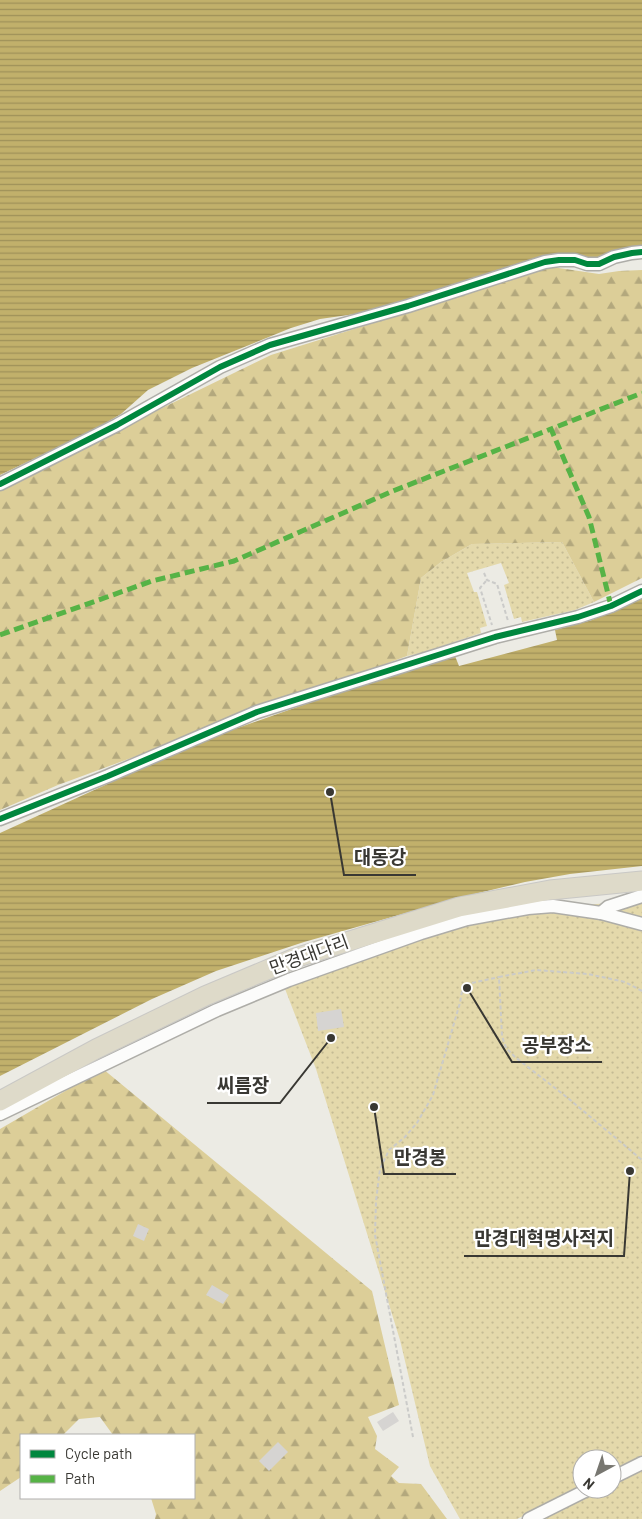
<svg xmlns="http://www.w3.org/2000/svg" width="642" height="1519" viewBox="0 0 642 1519" font-family="Barlow,'Noto Sans KR',sans-serif">
	<style>
		.green { fill: url(#green-dots) }
		.forest { fill: url(#forest-firs) }
		.water { fill: url(#water-rules) }
		.building { fill: #d6d4d2 }
		.lines { fill: none; stroke-linecap: round; stroke-linejoin: round }
		.minor-casing { stroke: #aeada8; stroke-width: 15 }
		.highway-casing { stroke: #c9c8c5; stroke-width: 21 }
		.path { stroke: #cbcbc9; stroke-width: 2; stroke-dasharray: 4 2.5; stroke-linecap: butt }
		.minor { stroke: #fcfcfb; stroke-width: 12 }
		.highway { stroke: #dedac9; stroke-width: 19 }
		.quiet { stroke: #56b346; stroke-width: 5; stroke-dasharray: 10 5; stroke-linecap: butt }
		.cycleway-casing { stroke: #fff; stroke-width: 9 }
		.cycleway { stroke: #00873e; stroke-width: 6 }
		.labels { text-anchor: middle; stroke-width: 4.5; stroke-linejoin: round; paint-order: stroke }
		.street-label { font-size: 18px; fill: #393833; stroke: #fff }
		.leader { fill: none; stroke: #393833; stroke-width: 2 }
		.callout-dot { fill: #393833; stroke: #fff; stroke-width: 2 }
		.callout-label { font-size: 19px; text-anchor: middle; font-weight: bold; fill: #393833; stroke: #fff; stroke-width: 4.5; stroke-linejoin: round; paint-order: stroke }
	</style>
	<defs>
		<pattern id="green-dots" width="8" height="8" patternUnits="userSpaceOnUse" patternTransform="scale(1.25)"><rect width="8" height="8" fill="#e4d9ab"/><path d="M2 2h.1M6 6h.1" fill="none" stroke="#c4bb94" stroke-width="1.8" stroke-linecap="round"/></pattern>
		<pattern id="forest-firs" width="22" height="20" patternUnits="userSpaceOnUse" patternTransform="scale(1.25)"><rect width="22" height="20" fill="#dcce98"/><path d="M5 1l3.5 6h-7zM16 11l3.5 6h-7z" fill="#b3a87d"/></pattern>
		<pattern id="water-rules" width="6" height="5" patternUnits="userSpaceOnUse" patternTransform="scale(1.25)"><rect width="6" height="5" fill="#c1b06b"/><path d="M0 2.5h6" fill="none" stroke="#9e9059"/></pattern>
	</defs>
	<rect width="100%" height="100%" fill="#ecebe4"/>
	<!-- green -->
	<g class="green">
		<polygon points="562,542 594,602 575,610 522,622 521,617 514,619 504,585 509,583 501,563 467,573 474,592 477,592 487,626 480,628 481,633 421,653 407,656 421,578 441,562 472,544"/>
		<polygon points="642,900 642,1457 612,1472 612,1459 582,1459 582,1487 517,1519 460,1519 430,1466 400,1340 316,1069 280,976 446,921 563,907"/>
		<polygon points="642,1469 642,1519 541,1519 602,1489 612,1489 612,1484"/>
	</g>
	<!-- forest -->
	<g class="forest">
		<polygon points="552,267 599,274 619,271 642,270 642,578 594,602 562,542 472,544 441,562 421,578 407,656 58,785 0,810 0,487 271,355"/>
		<polygon points="103,1069 372,1291 399,1405 368,1417 377,1436 375,1449 399,1467 391,1476 399,1483 421,1484 447,1519 155,1519 156,1514 151,1498 194,1498 194,1435 113,1435 100,1417 79,1419 63,1435 21,1435 21,1477 0,1491 0,1129"/>
	</g>
	<!-- water -->
	<g class="water">
		<polygon points="0,0 642,0 642,250 596,261 572,254 397,305 355,314 320,319 291,328 192,368 148,390 121,414 94,430 0,475"/>
		<polygon points="642,598 642,866 570,874 525,882 466,896 304,942 216,971 152,999 0,1076 0,833 206,739 374,680 455,656 459,666 557,640 555,630 592,620"/>
	</g>
	<!-- building -->
	<g class="building">
		<polygon points="341,1009 344,1027 318,1031 316,1013"/>
		<polygon points="138,1224 149,1229 144,1241 133,1236"/>
		<polygon points="212,1285 229,1295 223,1304 206,1295"/>
		<polygon points="393,1412 399,1421 383,1431 377,1422"/>
		<polygon points="278,1442 288,1452 269,1471 259,1461"/>
	</g>
	<g class="lines">
		<!-- minor casing -->
		<g class="minor-casing">
			<g id="minor">
				<polyline points="0,484 117,425 220,367 270,345 408,306 545,262 559,260 575,260 587,264 599,264 614,257 632,253 642,252"/>
				<polyline points="0,819 108,776 257,712 495,637 578,617 611,606 642,591"/>
				<polyline points="601,913 608,907 642,896"/>
				<polyline points="0,1114 217,1010 289,980 421,933 467,919 528,908 553,906 601,913 642,924"/>
				<polyline points="612,1478 642,1463"/>
				<polyline points="529,1519 589,1489"/>
			</g>
		</g>
		<!-- highway casing -->
		<g class="highway-casing">
			<polyline id="highway" points="0,1101 96,1049 205,996 295,958 459,907 550,890 642,881"/>
		</g>
		<!-- path -->
		<g class="path">
			<polyline points="484,573 487,580 497,584 508,621"/>
			<polyline points="486,581 480,588 492,625"/>
			<polyline points="642,991 625,982 588,974 536,970 499,977 502,1036 506,1048 515,1057 569,1099 642,1160"/>
			<polyline points="413,1437 375,1235 376,1201 380,1169 389,1150 404,1138 417,1123 433,1095 460,1003 463,985 499,977"/>
		</g>
		<!-- minor -->
		<use href="#minor" class="minor"/>
		<!-- highway -->
		<use href="#highway" class="highway"/>
		<!-- quiet -->
		<g class="quiet">
			<polyline points="611,606 589,517 551,429 642,393"/>
			<polyline points="0,635 152,581 234,561 393,491 551,429"/>
		</g>
		<!-- cycleway casing -->
		<g class="cycleway-casing">
			<g id="cycleway">
				<polyline points="0,484 117,425 220,367 270,345 408,306 545,262 559,260 575,260 587,264 599,264 614,257 632,253 642,252"/>
				<polyline points="0,819 108,776 257,712 495,637 578,617 611,606 642,591"/>
			</g>
		</g>
		<!-- cycleway -->
		<use href="#cycleway" class="cycleway"/>
	</g>
	<g class="labels">
		<!-- street labels -->
		<g class="street-label">
			<text transform="translate(309 955) rotate(-20)" y="6">만경대다리</text>
		</g>
	</g>
	<!-- callouts -->
	<path class="leader" d="M330 792L344 875H416M467 988L512 1062H602M331 1038L280 1103H207M374 1107L384 1174H456M630 1171L624 1256H464"/>
	<g class="callout-dot">
		<circle cx="330" cy="792" r="5"/>
		<circle cx="467" cy="988" r="5"/>
		<circle cx="331" cy="1038" r="5"/>
		<circle cx="374" cy="1107" r="5"/>
		<circle cx="630" cy="1171" r="5"/>
	</g>
	<g class="callout-label">
		<text x="380" y="864">대동강</text>
		<text x="557" y="1052">공부장소</text>
		<text x="243" y="1092">씨름장</text>
		<text x="420" y="1164">만경봉</text>
		<text x="544" y="1245">만경대혁명사적지</text>
	</g>
	<!-- legend -->
	<rect x="20" y="1434" width="175" height="65" fill="#ffffff" stroke="#b0afad"/>
	<rect x="30" y="1450" width="25" height="8" fill="#00873e" stroke="#b0afad"/>
	<text x="65" y="1459" font-size="15" fill="#393833">Cycle path</text>
	<rect x="30" y="1475" width="25" height="8" fill="#56b346" stroke="#b0afad"/>
	<text x="65" y="1484" font-size="15" fill="#393833">Path</text>
	<!-- north arrow -->
	<g transform="translate(597 1474) rotate(220)"><circle r="24" fill="#ffffff" stroke="#b0afad"/>
	<path d="M0-4L9 19L0 12L-9 19Z" fill="#787771"/>
	<text y="-8" font-size="14" font-weight="bold" text-anchor="middle" fill="#393833">N</text>
	</g>
</svg>
